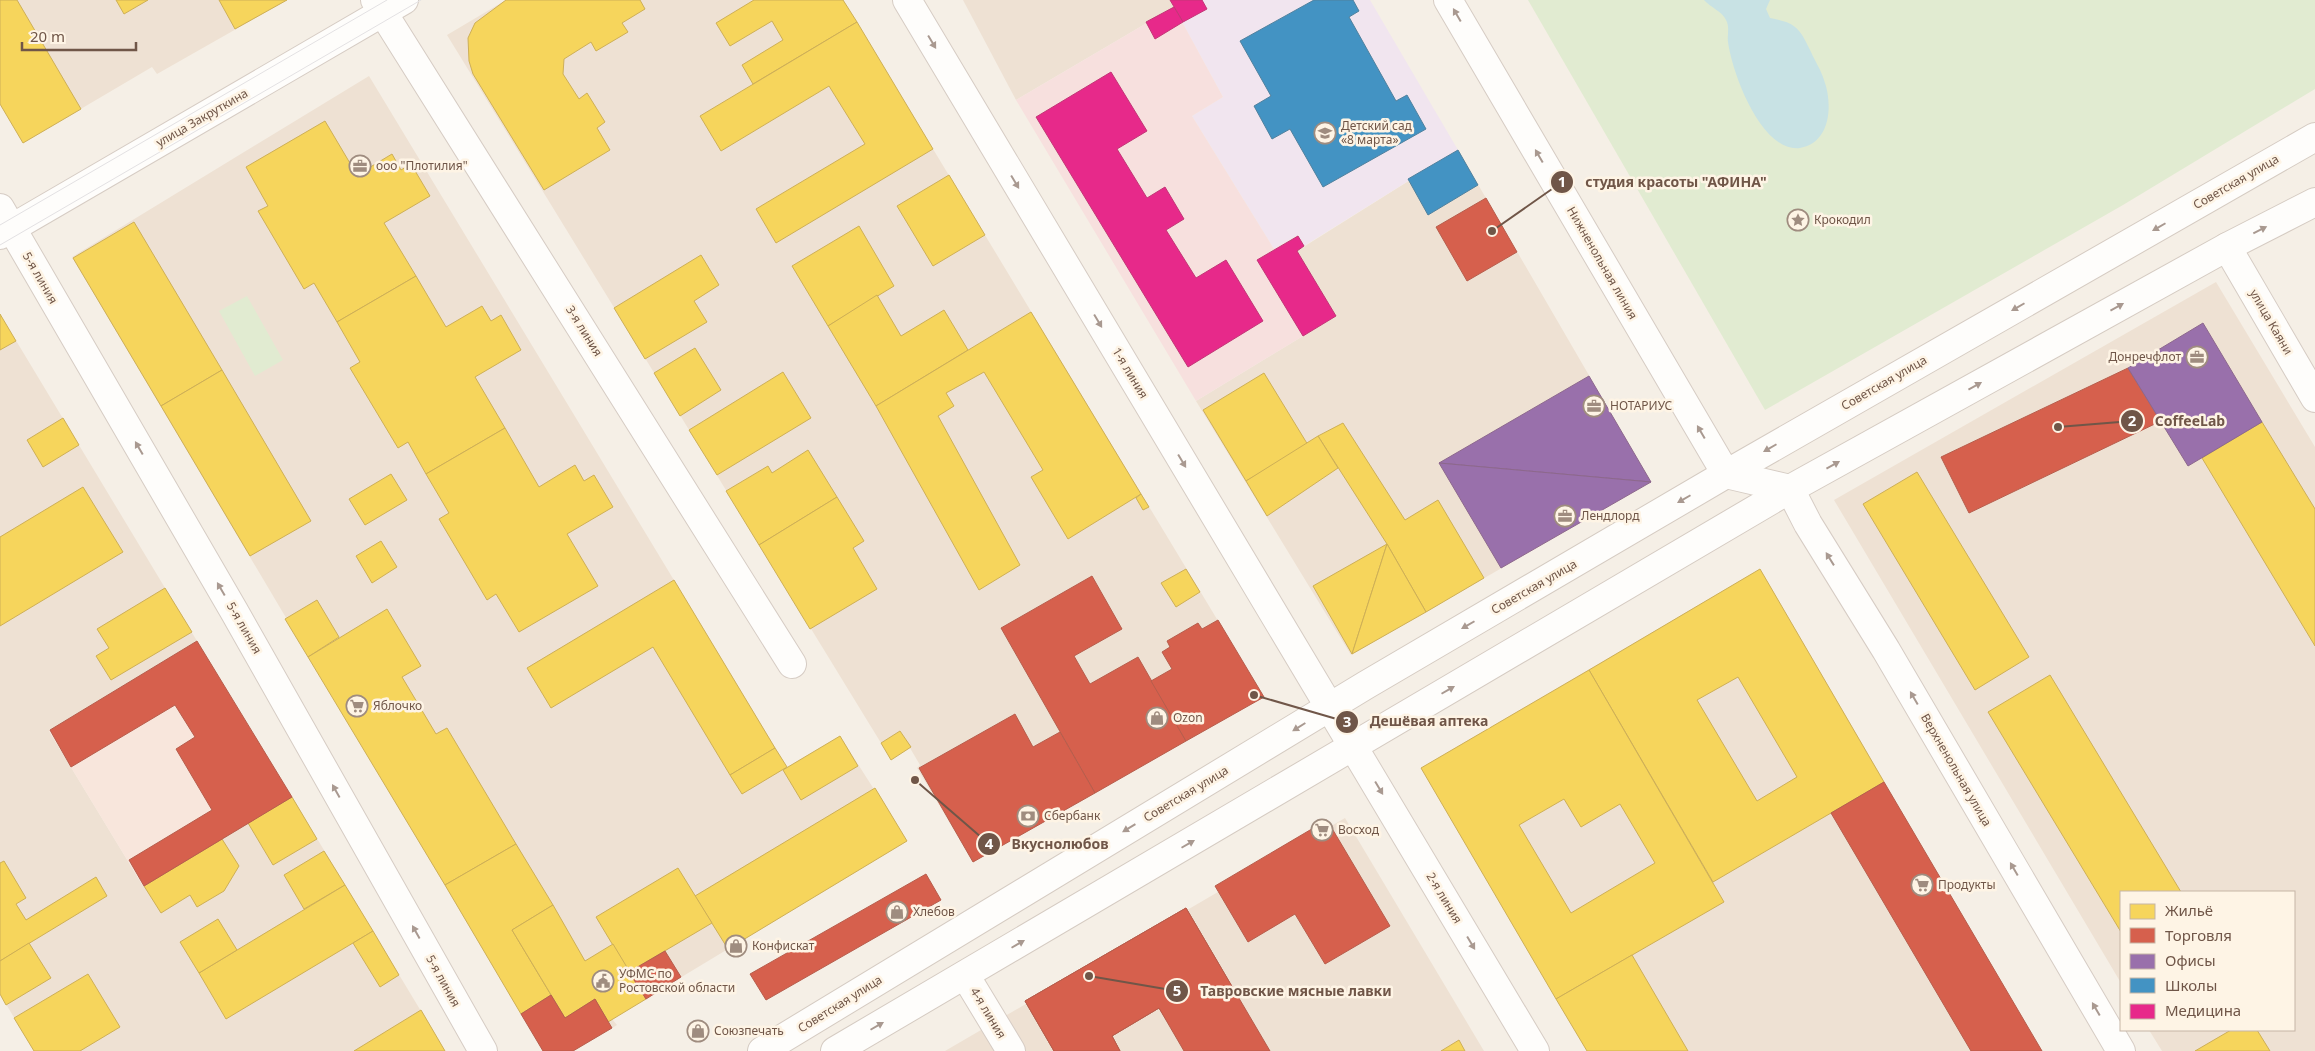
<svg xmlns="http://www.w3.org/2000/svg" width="2315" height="1051" viewBox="0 0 2315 1051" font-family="'Noto Sans',sans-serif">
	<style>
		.residential { fill: #eee1d3 }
		.commercial { fill: #f8e6dc }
		.education { fill: #f1e5ef }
		.medical { fill: #f7e0de }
		.green { fill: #e1ebd1 }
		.water { fill: #c8e2e4 }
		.homes { fill: #f6d55c; stroke: #ceaf56; fill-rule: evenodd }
		.shops { fill: #d6604d; stroke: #b75d4c }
		.offices { fill: #9970ab; stroke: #8d688d }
		.schools { fill: #4393c3; stroke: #50819e }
		.health { fill: #e7298a; stroke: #c33676 }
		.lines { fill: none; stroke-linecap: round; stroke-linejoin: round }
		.minor-casing { stroke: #d6ccc4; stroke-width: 30 }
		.tertiary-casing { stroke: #d6ccc4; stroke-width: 30 }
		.secondary-casing { stroke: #d5cbc2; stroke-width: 30 }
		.minor { stroke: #fefdfb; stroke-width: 28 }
		.tertiary { stroke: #fefdfb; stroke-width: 28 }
		.secondary { stroke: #fefdfb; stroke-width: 28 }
		.tram { stroke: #e3e1e3; stroke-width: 1 }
		.oneway { fill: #a99990 }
		.labels { text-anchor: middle; stroke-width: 5; stroke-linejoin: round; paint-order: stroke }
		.street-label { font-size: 12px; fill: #705648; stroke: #fef4e5 }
		.poi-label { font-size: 12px; fill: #705648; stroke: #fef4e5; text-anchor: start }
		.leader { fill: none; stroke: #705648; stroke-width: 2 }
		.callout-dot { fill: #705648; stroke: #fef4e5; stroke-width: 2 }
		.mark-label { font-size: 15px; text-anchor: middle; font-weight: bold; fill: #fff }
		.callout-label { font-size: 14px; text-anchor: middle; font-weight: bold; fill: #705648; stroke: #fef4e5; stroke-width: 5; stroke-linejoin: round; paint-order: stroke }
	</style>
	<rect width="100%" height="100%" fill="#f5efe6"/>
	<!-- residential -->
	<g class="residential">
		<polygon points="0,0 287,0 157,74 152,67 23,143 0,104"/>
		<polygon points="506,0 843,0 1264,697 973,862 917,768 920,765 900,731 881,743 447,35"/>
		<polygon points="963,0 1170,0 1174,7 1016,100"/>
		<polygon points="369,76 787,767 840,736 907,841 612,1019 617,1025 574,1051 543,1051 72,257"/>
		<polygon points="1458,150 1651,482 1351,655 1196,401 1336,316 1297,251"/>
		<polygon points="2216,282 2315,447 2315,1051 2162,1051 2149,1030 2294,1030 2294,892 2121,892 2121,983 1834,500"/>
		<polygon points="0,314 197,641 49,731 143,886 292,797 445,1051 34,1051 0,994"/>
		<polygon points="1760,569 2042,1051 1587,1051 1421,768"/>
		<polygon points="1345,818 1484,1051 945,1051"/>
	</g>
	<!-- commercial -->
	<polygon class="commercial" points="197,641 292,797 143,886 49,731"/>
	<!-- education -->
	<polygon class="education" points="1170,0 1370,0 1458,150 1304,246 1298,235 1274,249 1192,116 1223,97"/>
	<!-- medical -->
	<polygon class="medical" points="1174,7 1223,97 1192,116 1274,249 1298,235 1304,246 1297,251 1336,316 1196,401 1016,100"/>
	<!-- green -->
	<g class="green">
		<polygon points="1528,0 2315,0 2315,89 2123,205 1765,410"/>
		<polygon points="247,296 283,360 255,376 219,311"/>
	</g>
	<!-- water -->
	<path class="water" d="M1704,0H1770L1766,9L1770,18C1779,20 1788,21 1795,27C1802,32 1807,44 1811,52C1815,61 1821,70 1824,80C1833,104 1831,143 1800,148C1761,153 1732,72 1728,42C1727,35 1730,27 1726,20C1723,12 1710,7 1704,0Z"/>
	<!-- homes -->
	<g class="homes">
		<polygon points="0,0 17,0 81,109 23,143 0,104"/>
		<polygon points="116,0 148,0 124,14"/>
		<polygon points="219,0 287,0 235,29"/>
		<polygon points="506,0 640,0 645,9 622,23 628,32 596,51 591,42 564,59 563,74 579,99 587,93 605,122 597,128 610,150 544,190 473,74 469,61 468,38 475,23"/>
		<polygon points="754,0 843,0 857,22 753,84 742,65 783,40 772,21 730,46 716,23"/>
		<polygon points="857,22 933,149 776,243 756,209 865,144 829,86 721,151 700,116"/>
		<polygon points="325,121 357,175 392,154 401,170 411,164 430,196 384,223 416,276 337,322 314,283 304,289 258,211 268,206 246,167"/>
		<polygon points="949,175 985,235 933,266 897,206"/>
		<polygon points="134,222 222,370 161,406 73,258"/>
		<polygon points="859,226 894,286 828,326 792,266"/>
		<polygon points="701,255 719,285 694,301 707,322 645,359 614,308"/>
		<polygon points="416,276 446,327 482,306 491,321 501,315 521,350 475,377 505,428 426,474 408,442 398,448 350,368 360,362 337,322"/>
		<polygon points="877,295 901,336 944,310 968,350 876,406 828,326"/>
		<polygon points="1031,312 1141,494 1068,539 1031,477 1043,470 984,372 946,393 954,406 938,416 1020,565 979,590 876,406"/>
		<polygon points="0,314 16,341 0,350"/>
		<polygon points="695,348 721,390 680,416 654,373"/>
		<polygon points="222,370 311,521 250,556 161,406"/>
		<polygon points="783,372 811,418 717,475 689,430"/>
		<polygon points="1264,373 1308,445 1246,481 1203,410"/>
		<polygon points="63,418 79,445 43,467 27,440"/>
		<polygon points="2262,422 2315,509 2315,646 2202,458"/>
		<polygon points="1343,423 1405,520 1438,500 1484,578 1426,612 1387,544 1318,436"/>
		<polygon points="505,428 539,487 575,465 584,481 594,475 613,507 567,534 598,586 519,632 496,594 487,600 439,519 449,513 426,474"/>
		<polygon points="1318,436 1338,468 1267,516 1246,481"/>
		<polygon points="808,450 837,497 759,545 726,491 768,466 772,473"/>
		<polygon points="1917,472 2029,657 1975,690 1863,504"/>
		<polygon points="391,474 407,500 365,525 349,499"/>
		<polygon points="83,487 123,552 0,626 0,537"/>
		<polygon points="1141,494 1149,507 1143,510 1136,498"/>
		<polygon points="837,497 864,541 853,548 877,589 810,629 759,545"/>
		<polygon points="381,541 397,567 372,583 356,556"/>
		<polygon points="1387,544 1352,654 1313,586"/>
		<polygon points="1387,544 1426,612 1352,654"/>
		<polygon points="1186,569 1200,592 1176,607 1161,583"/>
		<path d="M1760,569L1884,782L1713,882L1589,670ZM1738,677L1797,777L1757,801L1697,700Z"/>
		<polygon points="674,580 775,748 730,775 653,647 551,708 527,668"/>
		<polygon points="165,588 192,632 111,680 96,656 109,648 97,629"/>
		<polygon points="317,600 339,637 308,657 285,619"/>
		<polygon points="387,609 421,666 402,677 436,734 447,728 516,844 445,885 308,657"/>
		<path d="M1589,670L1724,902L1556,999L1421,768ZM1564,799L1581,827L1620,804L1655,863L1571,913L1519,825Z"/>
		<polygon points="2050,675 2181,892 2121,892 2121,932 1988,712"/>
		<polygon points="900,731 911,747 891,760 881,743"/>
		<polygon points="840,736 858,766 801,800 783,770"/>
		<polygon points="775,748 787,767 742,794 730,775"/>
		<polygon points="875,788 907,841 728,949 695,896"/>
		<polygon points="292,797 317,839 273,865 248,823"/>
		<polygon points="222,839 239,866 224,891 197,907 190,895 161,913 144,886"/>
		<polygon points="516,844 553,905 512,930 551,995 521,1014 445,885"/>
		<polygon points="324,851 345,885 304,909 284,875"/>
		<polygon points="4,861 26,898 16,904 26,920 96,877 107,896 0,961 0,863"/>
		<polygon points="678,868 712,923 629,972 596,917"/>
		<polygon points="345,885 373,931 226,1019 199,973"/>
		<polygon points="553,905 585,961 613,944 646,999 608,1022 595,999 565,1018 512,930"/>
		<polygon points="218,919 237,950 199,973 180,942"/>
		<polygon points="373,931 399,975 380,987 353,943"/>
		<polygon points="29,943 51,978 6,1005 0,994 0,961"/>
		<polygon points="1632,955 1688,1051 1587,1051 1556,999"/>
		<polygon points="88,974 120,1027 80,1051 34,1051 14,1018"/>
		<polygon points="421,1010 445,1051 354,1051"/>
		<polygon points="2231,1030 2257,1030 2270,1051 2195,1051"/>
		<polygon points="1459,1040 1465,1051 1441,1051"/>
	</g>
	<!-- shops -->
	<g class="shops">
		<polygon points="1486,198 1517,252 1467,281 1436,227"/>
		<polygon points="2128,368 2161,421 1969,513 1941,457"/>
		<polygon points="1092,576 1122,629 1074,656 1090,684 1138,657 1186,741 1095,793 1001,628"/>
		<polygon points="1218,620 1264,697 1186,741 1151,681 1172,669 1162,652 1170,647 1167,641 1198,623 1202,629"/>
		<polygon points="197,641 292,797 144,886 129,860 212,810 176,749 195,737 175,705 71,767 50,730"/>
		<polygon points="1015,714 1033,747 1060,732 1095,793 973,862 919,768"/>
		<polygon points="1884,782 2042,1051 1971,1051 1831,813"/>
		<polygon points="1327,820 1390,926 1325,964 1295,914 1248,942 1215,886"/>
		<polygon points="926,874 941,900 766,1000 750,974"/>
		<polygon points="1186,908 1231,985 1168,1022 1159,1008 1112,1036 1120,1051 1054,1051 1025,1001"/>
		<polygon points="1186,908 1270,1051 1184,1051 1159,1008 1112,1036 1120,1051 1054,1051 1025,1001"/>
		<polygon points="665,951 681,977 646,999 629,972"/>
		<polygon points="551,995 565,1018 595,999 612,1028 573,1051 543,1051 521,1014"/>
	</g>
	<!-- offices -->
	<g class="offices">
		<polygon points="2203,323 2262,422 2188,466 2128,368"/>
		<polygon points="1589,376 1651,482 1439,463"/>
		<polygon points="1439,463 1651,482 1501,568"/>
	</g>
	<!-- schools -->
	<g class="schools">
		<polygon points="1314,0 1353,0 1359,11 1349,17 1396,101 1407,95 1426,129 1323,187 1290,129 1272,139 1254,106 1271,96 1240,41"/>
		<polygon points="1458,150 1478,185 1428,215 1408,179"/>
	</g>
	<!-- health -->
	<g class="health">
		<polygon points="1170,0 1202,0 1207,9 1183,22"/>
		<polygon points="1174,7 1183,22 1155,39 1146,22"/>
		<polygon points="1111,72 1147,131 1117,149 1147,198 1165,187 1184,219 1166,230 1196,278 1226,260 1263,321 1188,367 1036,117"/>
		<polygon points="1298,236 1304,246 1297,251 1336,316 1303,336 1257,260"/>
	</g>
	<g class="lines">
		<!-- minor casing -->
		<g class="minor-casing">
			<g id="minor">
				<polyline points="375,0 792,664"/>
				<polyline points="0,208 234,611 483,1051"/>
				<polyline points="965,975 1011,1051"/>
			</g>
		</g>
		<!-- tertiary casing -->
		<g class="tertiary-casing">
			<g id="tertiary">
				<polyline points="907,0 1535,1051"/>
				<polyline points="1448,0 1726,474 1790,489 1808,524 1886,650 2121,1051"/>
				<polyline points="0,235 404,0"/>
				<polyline points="2227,247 2315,398"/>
			</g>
		</g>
		<!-- secondary casing -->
		<g class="secondary-casing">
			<g id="secondary">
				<polyline points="762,1051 1366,685 1726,474 2315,137"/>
				<polyline points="835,1051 1790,489 2227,247 2315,202"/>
			</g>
		</g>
		<!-- minor -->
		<use href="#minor" class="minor"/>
		<!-- tertiary -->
		<use href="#tertiary" class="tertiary"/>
		<!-- secondary -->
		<use href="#secondary" class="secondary"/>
		<!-- tram -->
		<g class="tram">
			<polyline points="0,225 387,0"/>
			<polyline points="0,245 421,0"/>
		</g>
	</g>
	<!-- one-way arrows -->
	<defs><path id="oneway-solid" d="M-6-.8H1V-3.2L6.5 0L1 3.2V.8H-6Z" transform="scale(1.25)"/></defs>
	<g class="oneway">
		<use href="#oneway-solid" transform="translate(1457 15) rotate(-120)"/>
		<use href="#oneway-solid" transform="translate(932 42) rotate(59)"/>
		<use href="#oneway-solid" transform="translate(1539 156) rotate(-120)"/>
		<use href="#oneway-solid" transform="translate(1015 182) rotate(59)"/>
		<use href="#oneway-solid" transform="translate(2159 227) rotate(150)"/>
		<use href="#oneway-solid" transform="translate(2260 230) rotate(-27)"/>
		<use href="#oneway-solid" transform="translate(2018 307) rotate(150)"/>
		<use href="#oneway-solid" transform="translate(2117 307) rotate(-29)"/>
		<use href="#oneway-solid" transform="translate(1098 321) rotate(59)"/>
		<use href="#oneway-solid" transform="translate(1975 386) rotate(-29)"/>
		<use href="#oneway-solid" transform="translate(1701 432) rotate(-120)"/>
		<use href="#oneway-solid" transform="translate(139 448) rotate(-120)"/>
		<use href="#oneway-solid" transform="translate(1770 448) rotate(150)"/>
		<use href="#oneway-solid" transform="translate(1182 461) rotate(59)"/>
		<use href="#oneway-solid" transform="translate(1833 465) rotate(-29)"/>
		<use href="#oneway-solid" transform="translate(1684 499) rotate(150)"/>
		<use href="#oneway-solid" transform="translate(1830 559) rotate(-122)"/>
		<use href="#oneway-solid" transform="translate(221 589) rotate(-120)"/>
		<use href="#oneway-solid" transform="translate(1468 625) rotate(150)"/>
		<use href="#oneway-solid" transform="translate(1448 690) rotate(-30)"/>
		<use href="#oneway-solid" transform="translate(1914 698) rotate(-120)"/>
		<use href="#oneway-solid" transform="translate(1299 727) rotate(148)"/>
		<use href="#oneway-solid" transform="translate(1379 788) rotate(59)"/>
		<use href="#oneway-solid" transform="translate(336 791) rotate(-119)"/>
		<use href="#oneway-solid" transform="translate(1129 828) rotate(149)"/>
		<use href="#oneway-solid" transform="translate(1188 844) rotate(-30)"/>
		<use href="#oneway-solid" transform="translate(2014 869) rotate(-120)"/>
		<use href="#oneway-solid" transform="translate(416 932) rotate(-119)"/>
		<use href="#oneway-solid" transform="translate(1471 943) rotate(59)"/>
		<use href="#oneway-solid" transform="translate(1018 944) rotate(-30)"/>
		<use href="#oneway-solid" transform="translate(2096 1009) rotate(-120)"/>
		<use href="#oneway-solid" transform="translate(877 1026) rotate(-30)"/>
	</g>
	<!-- icons -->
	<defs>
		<g id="school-ring" transform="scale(1.125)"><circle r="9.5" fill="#fef4e5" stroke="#9f8c7f" stroke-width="1.5"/><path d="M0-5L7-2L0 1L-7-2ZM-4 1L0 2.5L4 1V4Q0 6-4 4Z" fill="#9f8c7f"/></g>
		<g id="office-ring" transform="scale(1.125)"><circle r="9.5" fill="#fef4e5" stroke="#9f8c7f" stroke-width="1.5"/><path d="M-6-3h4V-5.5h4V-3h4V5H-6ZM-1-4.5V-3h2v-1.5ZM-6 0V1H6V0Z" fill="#9f8c7f"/></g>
		<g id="sight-ring" transform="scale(1.125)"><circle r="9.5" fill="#fef4e5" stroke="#9f8c7f" stroke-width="1.5"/><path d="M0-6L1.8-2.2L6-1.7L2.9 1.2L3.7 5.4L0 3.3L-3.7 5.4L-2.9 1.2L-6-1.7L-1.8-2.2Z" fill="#9f8c7f"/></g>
		<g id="supermarket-ring" transform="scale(1.125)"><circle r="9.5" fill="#fef4e5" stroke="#9f8c7f" stroke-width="1.5"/><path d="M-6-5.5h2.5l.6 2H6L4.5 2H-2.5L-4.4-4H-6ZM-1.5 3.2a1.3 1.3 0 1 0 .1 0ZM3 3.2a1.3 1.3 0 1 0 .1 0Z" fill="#9f8c7f"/></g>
		<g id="shop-ring" transform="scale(1.125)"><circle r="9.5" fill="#fef4e5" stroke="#9f8c7f" stroke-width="1.5"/><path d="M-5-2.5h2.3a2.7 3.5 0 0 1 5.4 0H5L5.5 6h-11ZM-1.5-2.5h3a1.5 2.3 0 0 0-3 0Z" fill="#9f8c7f"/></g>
		<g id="bank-ring" transform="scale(1.125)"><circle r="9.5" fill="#fef4e5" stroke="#9f8c7f" stroke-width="1.5"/><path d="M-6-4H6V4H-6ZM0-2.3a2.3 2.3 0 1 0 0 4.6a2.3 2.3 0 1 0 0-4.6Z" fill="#9f8c7f"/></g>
		<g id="civic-ring" transform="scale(1.125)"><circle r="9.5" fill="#fef4e5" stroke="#9f8c7f" stroke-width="1.5"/><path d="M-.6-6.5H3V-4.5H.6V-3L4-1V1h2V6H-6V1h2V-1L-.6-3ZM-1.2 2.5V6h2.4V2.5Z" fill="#9f8c7f"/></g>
	</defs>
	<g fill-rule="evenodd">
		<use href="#school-ring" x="1325" y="133"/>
		<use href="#office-ring" x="360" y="166"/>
		<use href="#sight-ring" x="1798" y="220"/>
		<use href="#office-ring" x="2197" y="357"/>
		<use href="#office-ring" x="1594" y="406"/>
		<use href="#office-ring" x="1565" y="516"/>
		<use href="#supermarket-ring" x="357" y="706"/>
		<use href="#shop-ring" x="1157" y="718"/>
		<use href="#bank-ring" x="1028" y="816"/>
		<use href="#supermarket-ring" x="1322" y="830"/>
		<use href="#supermarket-ring" x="1922" y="885"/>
		<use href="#shop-ring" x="897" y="912"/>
		<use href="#shop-ring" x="736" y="946"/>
		<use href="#civic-ring" x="603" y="981"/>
		<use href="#shop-ring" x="698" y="1031"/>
	</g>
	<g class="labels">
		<!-- street labels -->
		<g class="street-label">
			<text transform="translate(202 118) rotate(-30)" y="4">улица Закруткина</text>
			<text transform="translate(2236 182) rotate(-30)" y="4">Советская улица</text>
			<text transform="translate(1602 263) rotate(60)" y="4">Нижненольная линия</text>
			<text transform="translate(40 278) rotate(60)" y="4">5-я линия</text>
			<text transform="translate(2271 322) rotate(60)" y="4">улица Каяни</text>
			<text transform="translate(584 331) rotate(58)" y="4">3-я линия</text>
			<text transform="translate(1130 373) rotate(59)" y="4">1-я линия</text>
			<text transform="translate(1884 383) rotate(-30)" y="4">Советская улица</text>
			<text transform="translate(1534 587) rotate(-30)" y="4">Советская улица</text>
			<text transform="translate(244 628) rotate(60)" y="4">5-я линия</text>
			<text transform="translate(1956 770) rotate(60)" y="4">Верхненольная улица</text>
			<text transform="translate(1186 794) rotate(-31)" y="4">Советская улица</text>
			<text transform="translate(1444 898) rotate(59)" y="4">2-я линия</text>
			<text transform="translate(443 981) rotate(61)" y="4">5-я линия</text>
			<text transform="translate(840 1004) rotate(-32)" y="4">Советская улица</text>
			<text transform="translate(988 1013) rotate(59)" y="4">4-я линия</text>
		</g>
		<!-- poi labels -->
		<g class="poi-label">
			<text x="1341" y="130">Детский сад<tspan x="1341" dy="14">«8 марта»</tspan></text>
			<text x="376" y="170">ооо "Плотилия"</text>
			<text x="1814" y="224">Крокодил</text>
			<text x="2181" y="361" text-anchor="end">Донречфлот</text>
			<text x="1610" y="410">НОТАРИУС</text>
			<text x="1581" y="520">Лендлорд</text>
			<text x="373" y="710">Яблочко</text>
			<text x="1173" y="722">Ozon</text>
			<text x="1044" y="820">Сбербанк</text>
			<text x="1338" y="834">Восход</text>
			<text x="1938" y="889">Продукты</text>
			<text x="913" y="916">Хлебов</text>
			<text x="752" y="950">Конфискат</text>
			<text x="619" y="978">УФМС по<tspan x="619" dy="14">Ростовской области</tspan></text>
			<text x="714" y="1035">Союзпечать</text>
		</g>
	</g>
	<!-- callouts -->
	<path class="leader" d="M1492 231L1562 182M2058 427L2132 421M1254 695L1347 722M915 780L989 844M1089 976L1177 991"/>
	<g class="callout-dot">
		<circle cx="1492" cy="231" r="5"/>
		<circle cx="2058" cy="427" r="5"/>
		<circle cx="1254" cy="695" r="5"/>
		<circle cx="915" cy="780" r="5"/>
		<circle cx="1089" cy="976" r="5"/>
		<circle cx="1562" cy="182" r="12"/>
		<circle cx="2132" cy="421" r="12"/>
		<circle cx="1347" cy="722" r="12"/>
		<circle cx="989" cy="844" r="12"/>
		<circle cx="1177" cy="991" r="12"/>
	</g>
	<g class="mark-label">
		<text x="1562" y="187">1</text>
		<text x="2132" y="426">2</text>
		<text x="1347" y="727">3</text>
		<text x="989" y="849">4</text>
		<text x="1177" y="996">5</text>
	</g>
	<g class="callout-label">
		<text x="1676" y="187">студия красоты "АФИНА"</text>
		<text x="2190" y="426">CoffeeLab</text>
		<text x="1429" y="726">Дешёвая аптека</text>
		<text x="1060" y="849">Вкуснолюбов</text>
		<text x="1296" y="996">Тавровские мясные лавки</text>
	</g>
	<!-- legend -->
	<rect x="2120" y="891" width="175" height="140" fill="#fef4e5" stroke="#c5b5a6"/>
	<rect x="2130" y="904" width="25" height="15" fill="#f6d55c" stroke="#c5b5a6"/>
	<text x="2165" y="916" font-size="15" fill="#705648">Жильё</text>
	<rect x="2130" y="928" width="25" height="15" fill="#d6604d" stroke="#c5b5a6"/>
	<text x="2165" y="941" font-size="15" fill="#705648">Торговля</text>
	<rect x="2130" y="954" width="25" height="15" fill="#9970ab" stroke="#c5b5a6"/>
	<text x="2165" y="966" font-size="15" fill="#705648">Офисы</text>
	<rect x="2130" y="978" width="25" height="15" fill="#4393c3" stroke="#c5b5a6"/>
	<text x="2165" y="991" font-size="15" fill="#705648">Школы</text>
	<rect x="2130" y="1004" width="25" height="15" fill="#e7298a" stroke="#c5b5a6"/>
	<text x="2165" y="1016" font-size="15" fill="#705648">Медицина</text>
	<!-- scale -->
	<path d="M22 42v8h114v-8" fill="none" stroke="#705648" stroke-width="2.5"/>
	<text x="30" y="42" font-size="15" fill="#705648" stroke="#fef4e5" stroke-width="4" paint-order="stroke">20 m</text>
</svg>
